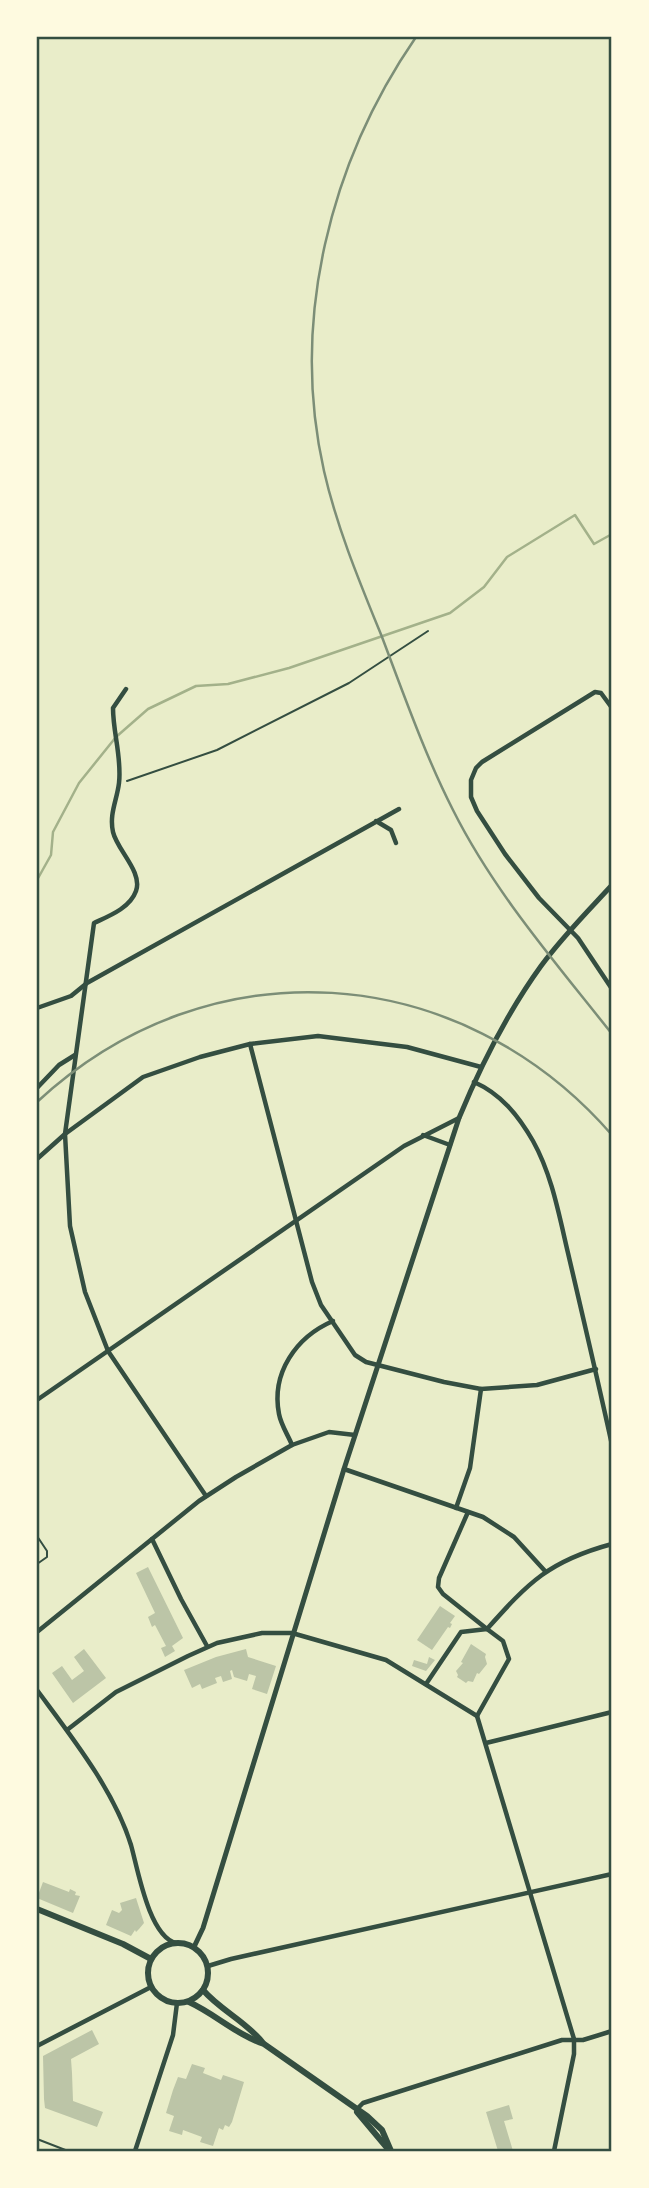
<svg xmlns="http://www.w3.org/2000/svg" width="649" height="2188" viewBox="0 0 649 2188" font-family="Georgia,serif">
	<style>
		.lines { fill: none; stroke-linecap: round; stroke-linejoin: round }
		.stream { stroke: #a3b18a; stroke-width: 2.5 }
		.building { fill: #bcc5a7 }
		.path { stroke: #344e41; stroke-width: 2 }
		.service { stroke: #344e41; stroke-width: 2 }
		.minor { stroke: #344e41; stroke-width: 4.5 }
		.secondary { stroke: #344e41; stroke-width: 5 }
		.primary { stroke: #344e41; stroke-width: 6 }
		.rail { stroke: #7c8e77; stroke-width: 2.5 }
		.neatline { fill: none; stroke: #344e41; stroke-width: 2.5 }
	</style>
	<rect width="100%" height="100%" fill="#e9edc9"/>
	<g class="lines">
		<!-- stream -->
		<polyline class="stream" points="37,880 51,855 53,832 79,783 116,737 148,709 196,686 228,684 289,668 450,613 484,587 507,557 575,515 594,544 612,534"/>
	</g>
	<!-- building -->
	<g class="building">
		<polygon points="148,1567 183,1638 172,1646 175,1651 165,1657 161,1648 166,1646 155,1625 152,1627 148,1617 155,1613 136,1573"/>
		<polygon points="440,1606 455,1616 450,1623 452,1624 450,1628 448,1627 432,1650 417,1640"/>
		<polygon points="471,1644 486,1654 485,1657 487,1664 479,1674 477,1673 473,1682 468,1681 466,1683 457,1677 458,1675 456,1671 463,1663 461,1662"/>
		<polygon points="84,1649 106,1678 73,1703 52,1673 62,1666 72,1680 84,1671 74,1657"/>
		<polygon points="246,1649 248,1657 276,1666 267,1694 252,1689 256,1676 249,1674 247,1681 234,1677 232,1670 230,1671 232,1679 223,1682 221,1676 215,1678 217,1683 202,1689 200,1684 192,1688 184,1670 216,1657"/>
		<polygon points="429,1657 435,1660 426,1671 412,1666 414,1660 427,1664"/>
		<polygon points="43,1882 69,1892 70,1889 76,1892 75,1895 80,1896 73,1913 37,1898"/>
		<polygon points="136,1898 144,1923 139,1929 136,1932 135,1930 131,1936 106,1925 112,1910 119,1913 122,1910 120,1903"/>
		<polygon points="92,2030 99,2044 71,2059 72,2073 73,2101 103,2112 97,2127 45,2108 44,2099 43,2056"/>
		<polygon points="192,2064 205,2068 203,2073 221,2080 223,2075 244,2082 232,2122 229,2127 225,2125 223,2130 219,2128 213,2146 200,2142 202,2137 183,2130 182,2135 169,2131 174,2116 166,2113 173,2090 178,2077 186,2079"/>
		<polygon points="509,2105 513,2119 504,2121 513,2151 498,2151 486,2112"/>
	</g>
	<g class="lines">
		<!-- path -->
		<g class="path">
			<polyline points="127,781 217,750 349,683 428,631"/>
			<polyline points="37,2139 68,2151"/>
		</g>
		<!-- service -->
		<polyline class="service" points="37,1536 47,1551 47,1557 37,1564"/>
		<!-- minor -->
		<g class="minor">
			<path d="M126,689L113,708C113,733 122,758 119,783C117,800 109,814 113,832C117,850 143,872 136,891C130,908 109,916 94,923L65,1134L70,1226L85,1292L108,1351L206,1496"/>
			<polyline points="612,708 601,693 595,692 482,762 476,768 471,780 471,797 477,811 505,854 539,898 578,938 612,989"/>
			<polyline points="376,821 391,830 396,843"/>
			<polyline points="37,1008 71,996 87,983 399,809"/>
			<polyline points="250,1044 312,1282 321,1305 355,1355 366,1362 444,1382 481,1389 537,1385 596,1369"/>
			<path d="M474,1082C501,1094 518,1115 533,1141C552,1175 559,1215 568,1253C583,1317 598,1381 612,1445"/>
			<polyline points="37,1088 59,1065 75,1055"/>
			<polyline points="423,1135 450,1145"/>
			<polyline points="37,1159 65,1134 143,1077 200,1057 250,1044 318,1036 407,1047 481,1067"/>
			<polyline points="37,1400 404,1146 459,1118"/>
			<path d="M292,1445C288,1435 281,1425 279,1414C271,1373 296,1337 333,1321"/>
			<polyline points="344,1469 483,1517 514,1537 545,1571"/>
			<polyline points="456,1508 470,1468 481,1389"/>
			<path d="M468,1512L439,1578L438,1587L443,1594L487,1629C529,1582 549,1561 612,1544"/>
			<polyline points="152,1539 181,1599 207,1646"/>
			<polyline points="37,1632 199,1501 236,1477 292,1445 329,1432 355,1435"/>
			<polyline points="426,1684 461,1632 487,1629 503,1641 509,1659 477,1716"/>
			<path d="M37,1690C71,1736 114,1790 131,1845C138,1870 149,1936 176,1943"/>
			<polyline points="477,1716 574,2039 574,2054 554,2151"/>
			<polyline points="67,1730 116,1692 188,1656 217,1643 262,1633 292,1633 386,1660 477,1716"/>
			<polyline points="486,1743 612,1712"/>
			<polyline points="208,1966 231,1959 612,1874"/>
			<polyline points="37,2046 151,1987"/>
			<polyline points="357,2109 363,2103 562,2040 583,2040 612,2031"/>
			<polyline points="135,2151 173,2035 177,2003"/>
		</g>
		<!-- secondary -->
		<path class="secondary" d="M194,1947L203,1928L344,1469L459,1118C481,1065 507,1013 541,966C562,937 588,911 612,885"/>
		<!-- primary -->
		<g class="primary">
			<polyline points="37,1909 123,1944 151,1959"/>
			<circle cx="178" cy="1973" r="30"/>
			<path d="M203,1990C220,2010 247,2022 263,2043"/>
			<path d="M189,2002C215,2014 237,2035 264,2044L367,2116L382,2130L391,2151"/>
			<polyline points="357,2112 388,2149"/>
		</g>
		<!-- rail -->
		<g class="rail">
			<path d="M416,37C330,162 290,320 324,471C337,528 360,583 382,637C404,695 425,755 453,810C494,892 556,963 612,1034"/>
			<path d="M37,1102C209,942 460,960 612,1135"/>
		</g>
	</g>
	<!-- border -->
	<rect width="649" height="2188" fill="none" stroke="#fefae0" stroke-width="77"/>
	<rect x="38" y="38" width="572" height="2112" class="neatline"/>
</svg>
